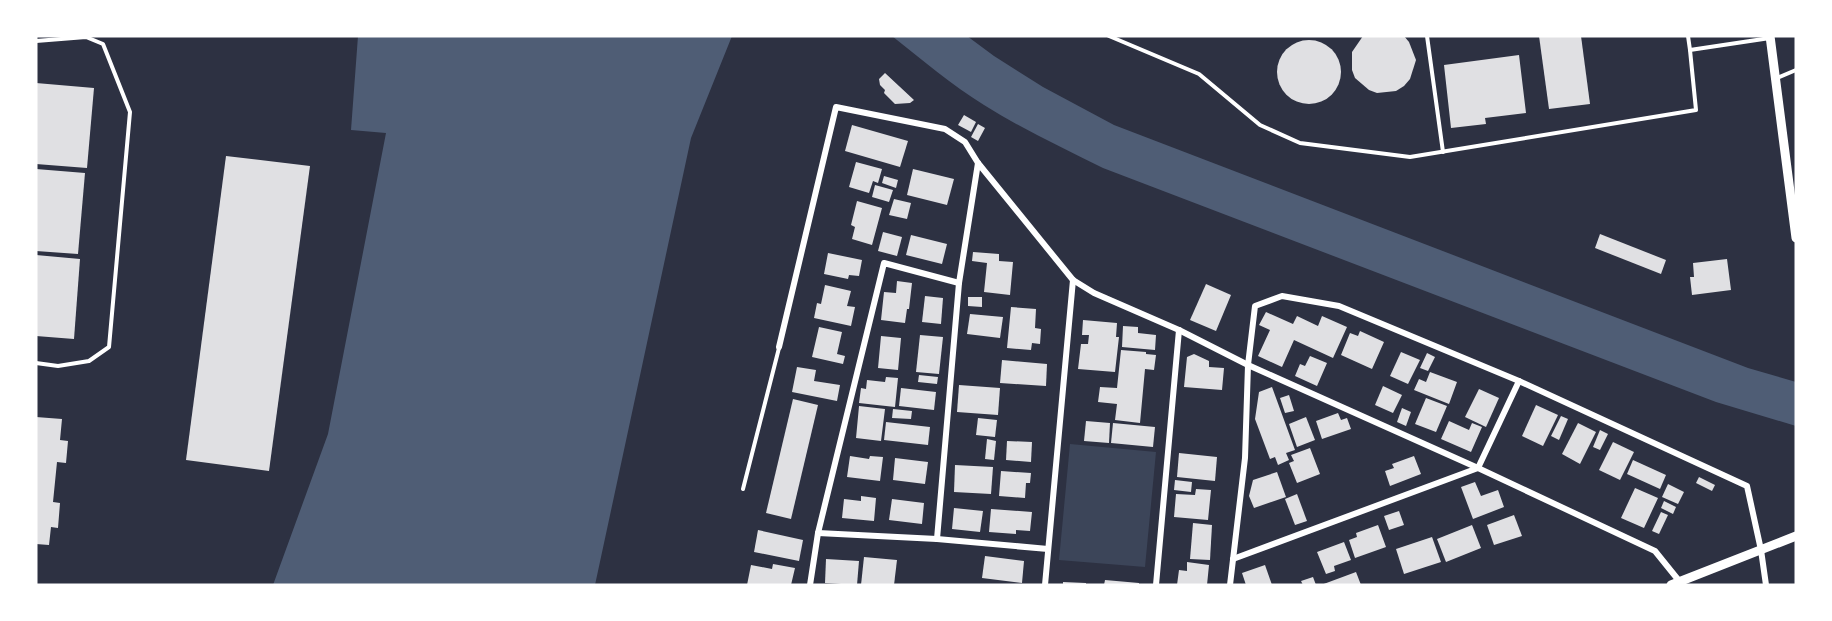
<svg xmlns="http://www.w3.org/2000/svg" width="1832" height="621" viewBox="0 0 1832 621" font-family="Lato,sans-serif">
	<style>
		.green { fill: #3c4559 }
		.water { fill: #4f5d75 }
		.building { fill: #e0e0e3 }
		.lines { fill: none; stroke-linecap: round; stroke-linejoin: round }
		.service { stroke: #fff; stroke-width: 4 }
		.minor { stroke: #fff; stroke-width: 6 }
		.tertiary { stroke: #fff; stroke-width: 9 }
	</style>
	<rect width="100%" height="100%" fill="#2d3142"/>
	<!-- green -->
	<polygon class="green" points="1070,444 1156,452 1145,567 1059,560"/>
	<!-- water -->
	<g class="water">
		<polygon points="358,36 732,36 691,138 595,585 273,585 328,434 386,133 351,130"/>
		<path d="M892,36H967L994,56L1043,87L1114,125L1748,368L1796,382V426L1716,402L1103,168C1063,148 1022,129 984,105C952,85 922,60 892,36Z"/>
	</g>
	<!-- building -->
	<g class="building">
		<polygon points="1363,36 1404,36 1409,42 1416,60 1410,79 1404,86 1396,91 1377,93 1369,90 1355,78 1352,70 1352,52"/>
		<polygon points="1539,36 1581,36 1590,104 1549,109"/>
		<circle cx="1309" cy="72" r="32"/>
		<polygon points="1519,55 1526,113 1485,118 1486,124 1451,128 1444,65"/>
		<polygon points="885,73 914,100 910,103 895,104 884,93 885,90 880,85 879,79"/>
		<polygon points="36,83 94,88 87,168 36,164"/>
		<polygon points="964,115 976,122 971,132 958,125"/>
		<polygon points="978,124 985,128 978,141 971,137"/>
		<polygon points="852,125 908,141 900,167 845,151"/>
		<polygon points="226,156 310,166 269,471 186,460"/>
		<polygon points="856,162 882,169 878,183 873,181 869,193 849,187"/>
		<polygon points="36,169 85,173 78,254 36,251"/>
		<polygon points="913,169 954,179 947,205 907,195"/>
		<polygon points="884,176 898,180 896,188 882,183"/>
		<polygon points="875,185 893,190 889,202 872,197"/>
		<polygon points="894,199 911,203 907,219 889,215"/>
		<polygon points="857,201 882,208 872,245 852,239 855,227 851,225"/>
		<polygon points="883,232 902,237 897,256 878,251"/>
		<polygon points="1600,234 1666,260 1661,274 1595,248"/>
		<polygon points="911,235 947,244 942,264 906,255"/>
		<polygon points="973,252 999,254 999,261 1013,262 1010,295 984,292 987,263 972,261"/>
		<polygon points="828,253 862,260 859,276 849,275 848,279 824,274"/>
		<polygon points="36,255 80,259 74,339 36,336"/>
		<polygon points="1727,259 1731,290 1692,295 1690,277 1694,277 1693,263"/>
		<polygon points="897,281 912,283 909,309 907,309 905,323 881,320 884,292 896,293"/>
		<polygon points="1206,284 1231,295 1216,331 1190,320"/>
		<polygon points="825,285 851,291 847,306 855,307 851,326 814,318 817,303 821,304"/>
		<polygon points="925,296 943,298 941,324 922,322"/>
		<polygon points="968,297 982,297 982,307 968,306"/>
		<polygon points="1011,307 1036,309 1035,328 1041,329 1040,344 1032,343 1031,350 1007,348"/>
		<polygon points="1266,312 1293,324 1297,316 1318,326 1322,316 1347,327 1333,358 1294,340 1282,367 1258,356 1270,330 1259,325"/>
		<polygon points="970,314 1003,317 1000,338 967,334"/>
		<polygon points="1083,320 1117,323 1116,337 1119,337 1115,372 1078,369 1081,344 1088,344 1089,335 1082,335"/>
		<polygon points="1123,326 1138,327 1138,333 1156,335 1155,350 1122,347"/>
		<polygon points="819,327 842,332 837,354 845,356 843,364 812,357"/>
		<polygon points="1360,331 1384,342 1372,369 1341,355 1350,333 1358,336"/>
		<polygon points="920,335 943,337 939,374 916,372"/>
		<polygon points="881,336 901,338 898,370 878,368"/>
		<polygon points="1121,350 1146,352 1146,354 1156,355 1154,370 1145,369 1140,423 1115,420 1117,404 1098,402 1100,387 1117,388"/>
		<polygon points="1401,352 1420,360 1408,384 1390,376"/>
		<polygon points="1427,353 1435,357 1428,371 1420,368"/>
		<polygon points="1194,354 1209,361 1209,367 1224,368 1222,390 1184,387 1187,357"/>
		<polygon points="1310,356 1327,363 1317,386 1295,376 1300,364 1305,366"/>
		<polygon points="1002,360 1047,364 1046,386 1000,383"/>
		<polygon points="797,367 816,370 814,381 840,385 837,401 792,392"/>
		<polygon points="1430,372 1457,382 1449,404 1414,390 1419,379 1426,382"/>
		<polygon points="919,375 938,377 937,384 918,382"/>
		<polygon points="886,377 898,378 895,407 859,403 861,388 866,389 867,380 885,382"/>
		<polygon points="959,385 1000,388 998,415 957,412"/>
		<polygon points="1383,386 1402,395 1393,413 1375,405"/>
		<polygon points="1272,387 1295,450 1286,453 1289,460 1278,465 1275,457 1270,459 1255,419 1259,392"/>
		<polygon points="901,388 936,392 934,410 899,406"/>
		<polygon points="1479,389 1499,398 1486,427 1465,417"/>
		<polygon points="1289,395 1294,411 1285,413 1280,398"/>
		<polygon points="1426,398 1447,406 1436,432 1415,424"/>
		<polygon points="793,399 818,405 791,519 766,513"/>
		<polygon points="1536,405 1558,415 1543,446 1522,436"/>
		<polygon points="859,406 885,409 881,441 856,438"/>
		<polygon points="1402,408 1411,412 1406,426 1397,422"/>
		<polygon points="893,409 912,411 911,419 892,418"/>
		<polygon points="1338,413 1341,420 1347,418 1351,429 1322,439 1316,421"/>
		<polygon points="1561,416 1568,419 1559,440 1551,436"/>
		<polygon points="36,417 62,419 60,440 68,441 66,463 57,462 53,502 60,503 58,528 51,527 49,545 36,544"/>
		<polygon points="1306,417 1315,440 1297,447 1289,424"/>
		<polygon points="978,418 997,420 995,437 976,435"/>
		<polygon points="1086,421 1110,423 1109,443 1084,441"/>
		<polygon points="1449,421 1469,430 1472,423 1482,427 1471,452 1441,439"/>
		<polygon points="886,422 930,427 928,445 884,440"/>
		<polygon points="1113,423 1155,427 1153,447 1111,443"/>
		<polygon points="1578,423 1596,432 1580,464 1562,454"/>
		<polygon points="1600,430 1608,434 1600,450 1593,447"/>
		<polygon points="987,439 996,441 994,460 985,459"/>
		<polygon points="1007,441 1032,442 1031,462 1006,460"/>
		<polygon points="1613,442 1634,452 1620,480 1599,470"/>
		<polygon points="1310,448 1320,474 1297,483 1289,463 1294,461 1291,455"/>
		<polygon points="1179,453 1217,457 1215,481 1177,477"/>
		<polygon points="850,456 869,459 870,456 883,457 880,481 847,477"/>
		<polygon points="1414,456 1421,474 1390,486 1385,471 1394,468 1392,464"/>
		<polygon points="895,458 928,462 925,484 893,480"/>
		<polygon points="1633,460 1666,475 1660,489 1627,474"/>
		<polygon points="955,465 993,467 991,494 954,492"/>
		<polygon points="1001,471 1031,473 1030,483 1026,483 1025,498 999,496"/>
		<polygon points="1277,472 1286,497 1254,508 1249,496 1253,480"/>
		<polygon points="1699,477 1715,485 1712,491 1696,483"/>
		<polygon points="1175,480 1192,482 1191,492 1174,490"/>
		<polygon points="1475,482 1481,496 1498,490 1504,507 1473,519 1461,487"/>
		<polygon points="1668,484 1684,492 1678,504 1662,497"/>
		<polygon points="1635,488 1658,498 1644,528 1621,518"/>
		<polygon points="1196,489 1211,490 1208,520 1174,517 1176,494 1195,495"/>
		<polygon points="1297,494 1307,521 1295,525 1285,499"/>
		<polygon points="861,496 876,498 874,521 842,518 844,499 861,501"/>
		<polygon points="892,499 924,503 922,524 889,520"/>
		<polygon points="1664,501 1676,507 1673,514 1661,508"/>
		<polygon points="954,508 983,511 980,532 952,529"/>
		<polygon points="991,509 1032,512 1030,531 1016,530 1016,534 989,532"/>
		<polygon points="1399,511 1404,525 1389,530 1384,516"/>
		<polygon points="1661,512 1668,515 1659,534 1652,531"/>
		<polygon points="1514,515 1522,536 1494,545 1487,525"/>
		<polygon points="1193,523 1212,525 1210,560 1190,559"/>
		<polygon points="1378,525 1386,547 1355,558 1349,540 1357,537 1356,533"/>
		<polygon points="1472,525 1481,548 1446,562 1437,539"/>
		<polygon points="758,530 803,540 799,561 754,552"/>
		<polygon points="1432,537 1441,562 1404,574 1396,549"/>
		<polygon points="1344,542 1351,560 1334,566 1335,571 1326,574 1317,552"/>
		<polygon points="985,556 1024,561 1022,583 982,578"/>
		<polygon points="864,557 897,560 894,585 861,585"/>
		<polygon points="826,559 859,561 857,585 825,583"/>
		<polygon points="1187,562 1209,565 1207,585 1177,585 1179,570 1187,571"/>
		<polygon points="773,564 795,568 791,585 747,585 751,565 772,569"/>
		<polygon points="1265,565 1272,585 1246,585 1242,573"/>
		<polygon points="1356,572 1361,585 1321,585"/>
		<polygon points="1313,577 1316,585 1303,585 1301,581"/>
		<polygon points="1105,580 1139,583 1139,585 1104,585"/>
		<polygon points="1063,582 1086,583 1086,585 1063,585"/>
	</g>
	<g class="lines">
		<!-- service -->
		<g class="service">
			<polyline points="1109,36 1199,74 1260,125 1300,143 1410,157 1696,110 1690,50"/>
			<polyline points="1427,36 1443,152"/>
			<polyline points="1688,36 1690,50 1770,38"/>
			<polyline points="36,41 86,37 103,44 130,112 109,347 89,361 58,366 36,363"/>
			<polyline points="1777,78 1796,70"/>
			<polyline points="743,489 779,348"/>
		</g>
		<!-- minor -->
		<g class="minor">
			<polyline points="779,347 836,107 945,129 965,142 978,163 1073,280 1094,293 1179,330 1248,365 1478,468 1655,551 1680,582"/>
			<polyline points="818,533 937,539 1048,549"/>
			<polyline points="937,539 959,283 978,163"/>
			<polyline points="1233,559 1478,468 1519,381"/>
			<polyline points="810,585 818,533 884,263 959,283"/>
			<polyline points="1045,585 1073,280"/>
			<polyline points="1156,585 1179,330"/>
			<polyline points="1230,585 1245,458 1248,365 1255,306 1282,296 1339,306 1519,381 1747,486 1761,550 1766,585"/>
		</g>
		<!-- tertiary -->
		<g class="tertiary">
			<polyline points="1770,36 1796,238"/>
			<polyline points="1671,585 1796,536"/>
		</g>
	</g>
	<!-- border -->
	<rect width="1832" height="621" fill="none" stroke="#ffffff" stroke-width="75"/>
</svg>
